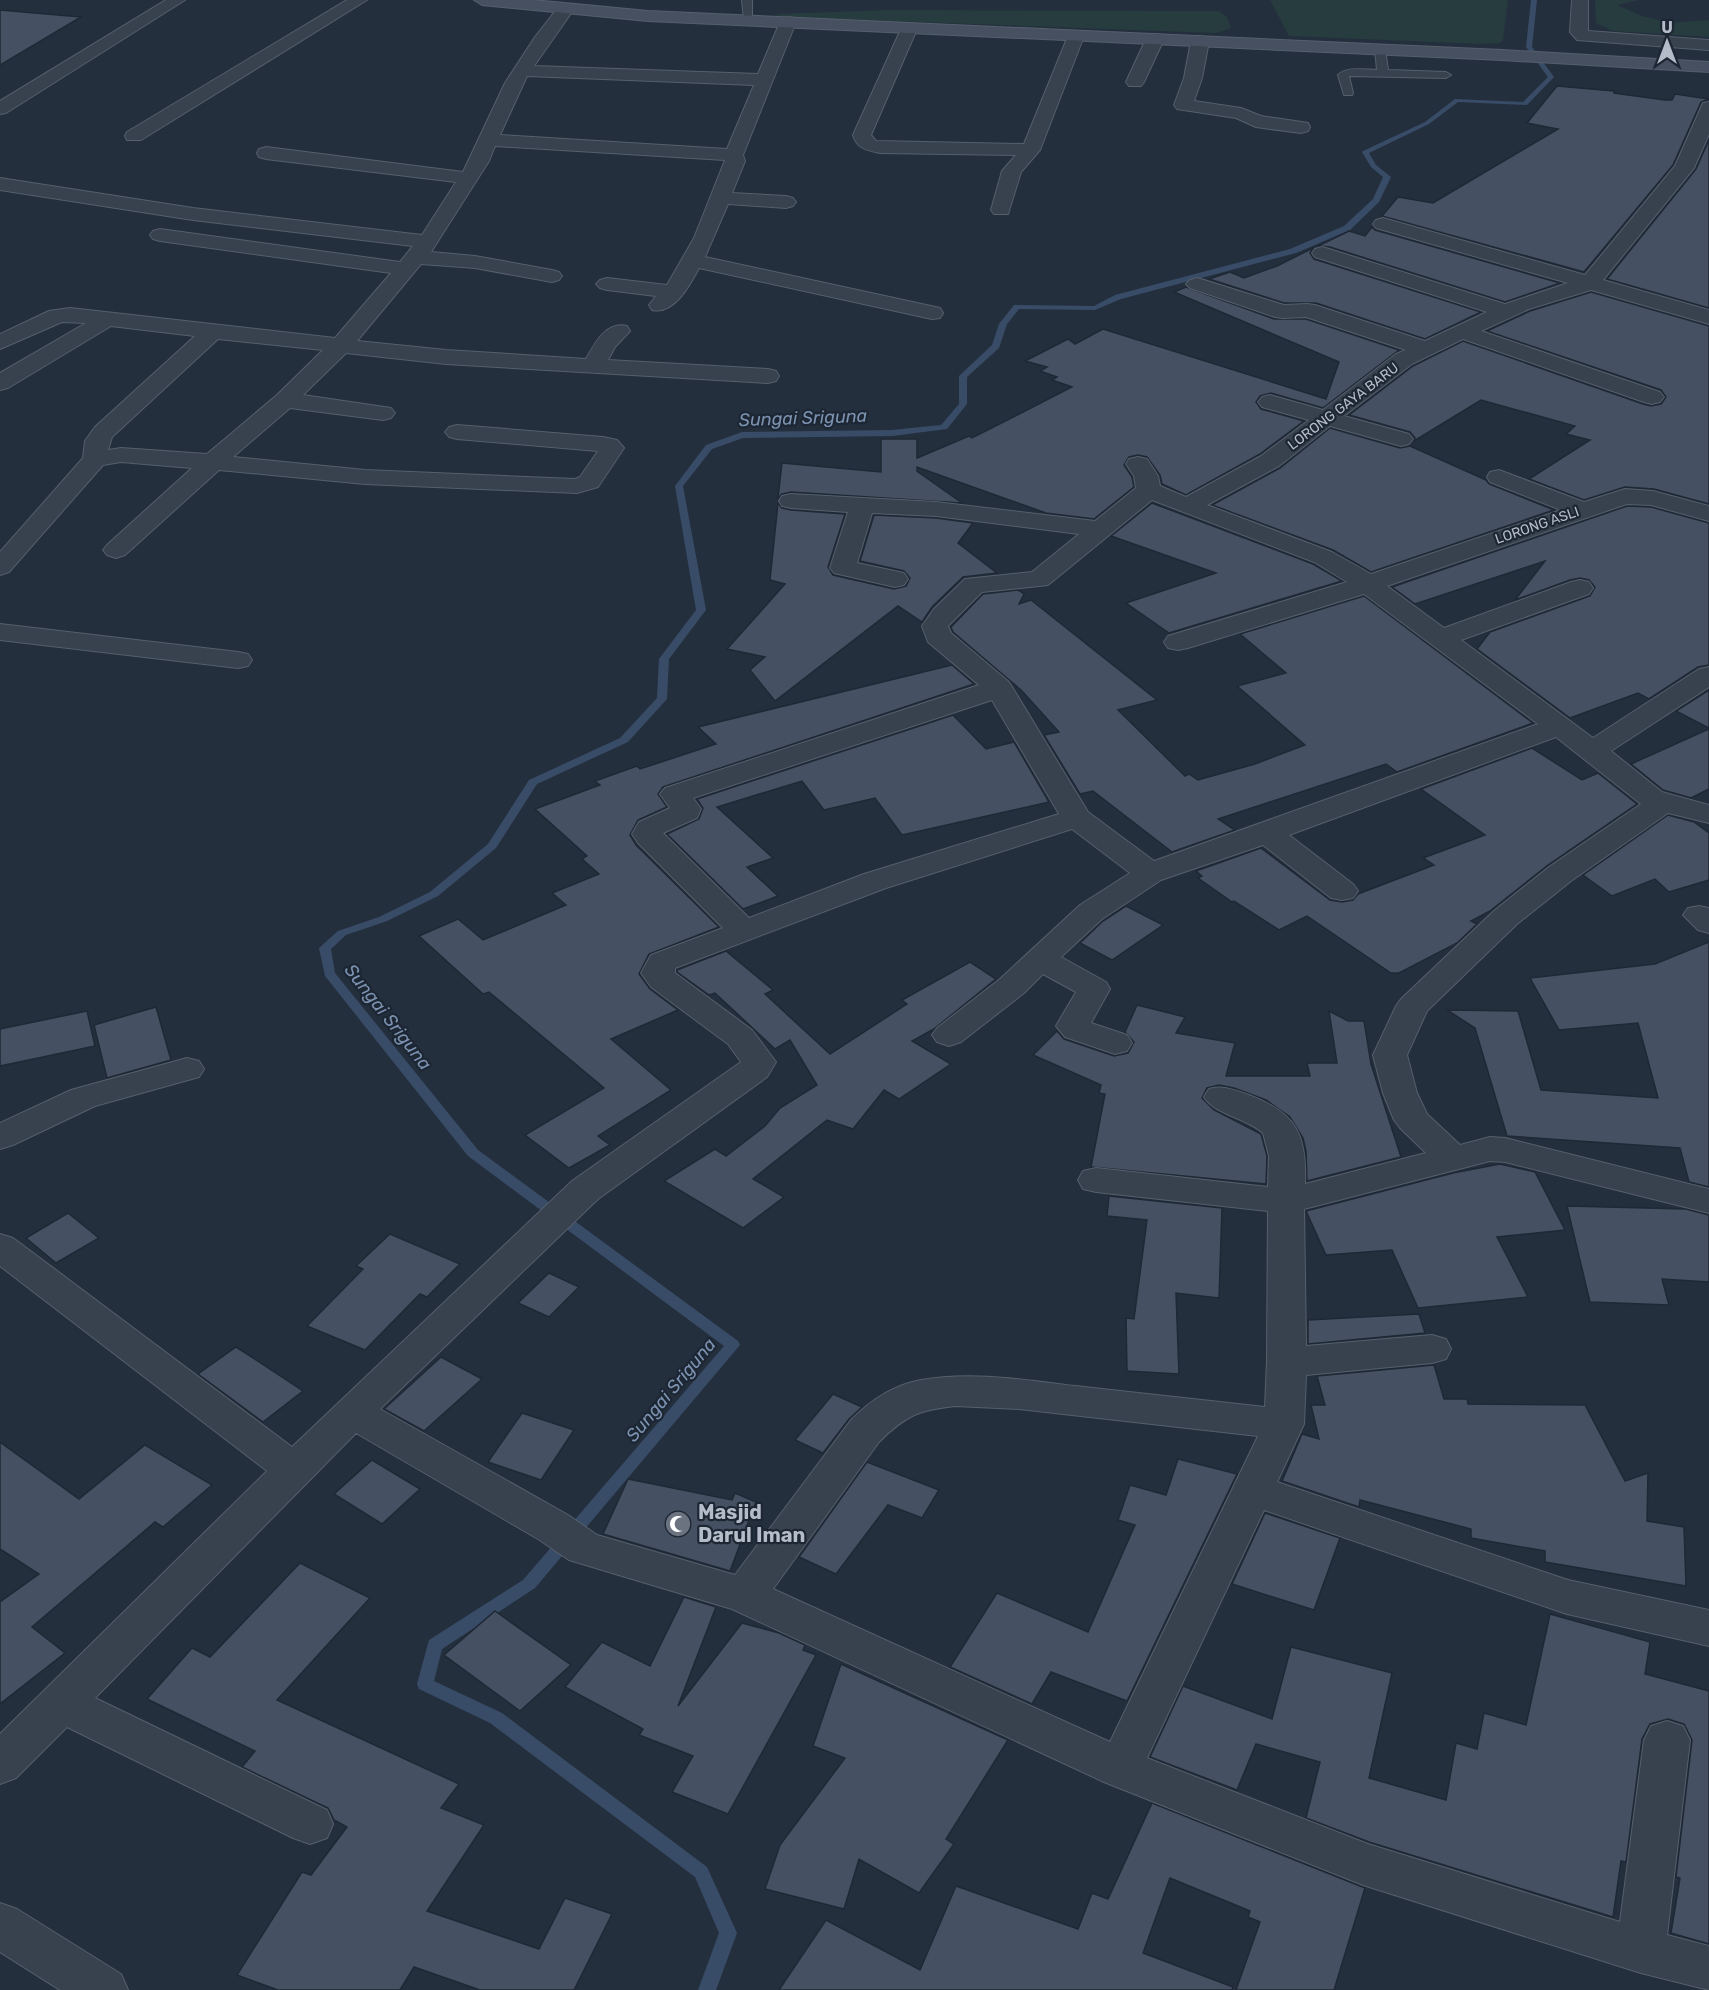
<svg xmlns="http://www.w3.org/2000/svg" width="1709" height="1990" viewBox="0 0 1709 1990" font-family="Rubik,sans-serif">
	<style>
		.green { fill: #263c3f }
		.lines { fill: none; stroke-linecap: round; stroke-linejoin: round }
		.stream { fill: #394c67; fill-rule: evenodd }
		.building { fill: #455162; stroke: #1f2835; stroke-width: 1.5 }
		.lane-casing { stroke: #565f6c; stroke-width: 2 }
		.street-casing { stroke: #565f6c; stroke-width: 2 }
		.secondary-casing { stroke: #565f6c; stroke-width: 2 }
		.lane { fill: #38414e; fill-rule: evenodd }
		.street { fill: #38414e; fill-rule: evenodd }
		.secondary { fill: #465061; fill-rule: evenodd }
		.labels { text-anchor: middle; stroke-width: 4.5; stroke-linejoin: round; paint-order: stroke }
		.far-street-label { font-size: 14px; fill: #b4bcc9; stroke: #1d2633 }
		.water-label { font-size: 18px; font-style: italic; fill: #7c92b1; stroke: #1d2633 }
		.near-poi-label { font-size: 20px; font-weight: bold; fill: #b4bcc9; stroke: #1d2633; text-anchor: start }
	</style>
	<rect width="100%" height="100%" fill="#242f3e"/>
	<!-- green -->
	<g class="green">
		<polygon points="1270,0 1508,0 1503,40 1499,43 1482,44 1289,36"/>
		<polygon points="1595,0 1639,0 1617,5 1642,16 1670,23 1709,20 1709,37 1613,31 1596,23"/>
		<polygon points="888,10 1209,11 1219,11 1227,17 1231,28 1216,33 778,17 776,14"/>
	</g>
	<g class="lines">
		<!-- stream -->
		<polygon class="stream" points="1531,0 1537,0 1532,47 1554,77 1553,78 1527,105 1458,102 1429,124 1369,153 1376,165 1391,177 1379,202 1350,230 1296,253 1121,299 1095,310 1019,309 1007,324 999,348 967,377 967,404 947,429 892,436 743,438 712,449 683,486 706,610 669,659 667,699 628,742 537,784 496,848 438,896 387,921 346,935 331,949 335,973 478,1150 738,1341 740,1345 535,1588 442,1649 434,1681 502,1713 707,1867 737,1933 716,1990 698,1990 719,1933 695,1877 490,1723 419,1689 417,1684 429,1640 523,1580 724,1346 468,1156 325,976 319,948 338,931 379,917 430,892 488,844 529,780 620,738 657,698 659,659 696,610 675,486 706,445 742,432 892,430 941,425 959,404 959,376 992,345 999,324 1014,305 1094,306 1115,295 1290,249 1344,226 1373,199 1383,177 1371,167 1362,152 1363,151 1425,122 1455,99 1523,102 1548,77 1526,47"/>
	</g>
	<!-- building -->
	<g class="building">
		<polygon points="0,10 81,17 0,65"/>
		<polygon points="1557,86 1614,91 1614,93 1665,100 1672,100 1675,94 1709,99 1701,102 1673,165 1584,272 1382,216 1398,197 1433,203 1558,129 1527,123"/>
		<polygon points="1709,140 1709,308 1607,279 1696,169"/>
		<polygon points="1372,227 1375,230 1560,283 1505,302 1330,247 1318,246 1349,231 1365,236"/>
		<polygon points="1313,248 1310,253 1314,259 1481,312 1425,339 1316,303 1284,303 1209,279 1230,272 1244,278 1277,266"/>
		<polygon points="1186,287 1274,319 1306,319 1399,350 1323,408 1271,393 1260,396 1256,402 1261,409 1304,421 1260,454 1186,495 1162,484 1160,475 1147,457 1138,455 1129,457 1124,465 1132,477 1134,487 1094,519 1046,513 917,467 917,471 962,503 791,492 782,494 778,498 782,463 881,472 881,439 917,439 917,458 969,436 972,438 1072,387 1052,380 1057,377 1040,371 1047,367 1025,361 1068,339 1075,344 1103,329 1326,399 1339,362 1174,292"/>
		<polygon points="1591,292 1709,326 1709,504 1654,489 1625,487 1584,500 1529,479 1590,440 1566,434 1575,426 1481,400 1414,441 1415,438 1410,432 1349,415 1413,366 1463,341 1643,404 1651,406 1661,404 1666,397 1661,390 1487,331 1530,311"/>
		<polygon points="1330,428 1400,448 1410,446 1486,480 1489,484 1554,510 1371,572 1333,550 1212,505 1280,468"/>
		<polygon points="778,503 782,508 791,510 845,514 828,567 833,575 894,589 906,586 910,578 904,571 860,561 874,515 936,518 973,523 958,543 997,573 963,577 932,607 922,622 898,606 775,701 750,670 765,657 727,649 785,584 770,580"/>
		<polygon points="1152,503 1313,564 1342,581 1169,633 1126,603 1216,573 1111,536"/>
		<polygon points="1627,506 1651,507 1709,523 1709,665 1698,667 1649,699 1638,693 1570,718 1477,649 1490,632 1590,596 1595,587 1589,580 1580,578 1570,580 1515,600 1545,561 1415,604 1392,587"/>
		<polygon points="1018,590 1024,594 1019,604 1031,600 1157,700 1118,710 1185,776 1189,774 1198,780 1255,764 1305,745 1237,686 1286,673 1240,634 1364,596 1533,723 1397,772 1386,764 1218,819 1235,830 1172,852 1093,791 1080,794 1044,735 1059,732 1022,691 953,632 951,627 983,594"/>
		<polygon points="952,665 974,684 663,787 658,794 667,807 638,820 630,835 636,845 719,927 649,954 639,974 650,989 678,1010 611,1039 671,1090 598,1136 610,1145 569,1168 525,1135 604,1088 489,992 483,994 419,936 458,919 483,940 566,905 552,893 599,874 582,859 587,856 535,809 600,785 595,781 637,766 640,769 716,744 698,727"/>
		<polygon points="1709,690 1709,728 1676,711"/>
		<polygon points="953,715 986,749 1014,742 1049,802 902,835 875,798 824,810 802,781 717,807 773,858 747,867 778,896 743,909 667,834 699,819 703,808 697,799"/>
		<polygon points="1709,729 1709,789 1691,798 1663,790 1631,764"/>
		<polygon points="1532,748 1582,780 1598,773 1637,804 1548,865 1490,911 1471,921 1477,924 1457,943 1399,973 1391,973 1307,916 1279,930 1234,901 1232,902 1198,878 1202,876 1196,871 1261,848 1330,900 1342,902 1353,900 1358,894 1434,865 1423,858 1485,835 1421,789"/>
		<polygon points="1668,815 1694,822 1709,833 1709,880 1669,892 1655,879 1612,896 1583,875"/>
		<polygon points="1126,906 1163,925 1112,960 1080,943 1103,921"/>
		<polygon points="1709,942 1709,1187 1689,1182 1680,1148 1507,1136 1475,1028 1447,1010 1518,1011 1541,1090 1658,1098 1638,1023 1559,1030 1530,978 1655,964"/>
		<polygon points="726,951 773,990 765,994 830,1054 907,1004 902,1000 970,962 996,979 934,1029 912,1041 951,1064 899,1099 884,1090 853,1129 827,1120 753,1179 784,1197 743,1228 664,1181 715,1149 726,1156 765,1126 780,1108 817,1085 790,1040 775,1049 715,993 709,995 677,972 677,970"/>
		<polygon points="1137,1005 1185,1017 1176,1033 1235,1043 1226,1076 1310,1076 1307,1063 1337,1063 1329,1011 1348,1021 1364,1021 1371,1064 1401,1157 1307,1181 1306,1151 1303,1138 1290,1117 1266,1100 1234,1088 1219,1085 1207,1088 1202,1098 1214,1110 1261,1134 1267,1156 1266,1184 1091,1167 1105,1094 1099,1093 1101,1085 1033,1055 1057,1031 1064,1039 1114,1056 1128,1053 1134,1042 1125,1032"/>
		<polygon points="156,1007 171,1060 107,1078 94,1025"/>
		<polygon points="87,1011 95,1046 0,1066 0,1029"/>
		<polygon points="1500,1164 1535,1172 1565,1230 1497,1237 1528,1297 1418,1308 1392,1250 1326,1255 1306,1211 1453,1173"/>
		<polygon points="1109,1196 1222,1208 1219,1298 1176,1293 1179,1374 1127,1371 1126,1318 1134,1319 1147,1220 1107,1216"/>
		<polygon points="1567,1206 1686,1209 1709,1215 1709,1282 1662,1279 1669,1305 1590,1302"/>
		<polygon points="68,1213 99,1238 56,1263 26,1238"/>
		<polygon points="390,1234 460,1264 427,1297 420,1294 365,1350 307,1326 363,1269 356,1266"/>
		<polygon points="549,1273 579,1287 549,1317 518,1303"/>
		<polygon points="1419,1314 1425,1333 1308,1344 1308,1320"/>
		<polygon points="236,1347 264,1365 303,1391 263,1422 198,1374"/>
		<polygon points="441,1357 482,1379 424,1431 384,1409"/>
		<polygon points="1434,1365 1444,1399 1467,1399 1468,1404 1585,1405 1625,1481 1648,1473 1647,1521 1684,1527 1686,1586 1545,1562 1545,1551 1471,1538 1471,1529 1360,1500 1359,1507 1282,1481 1302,1434 1319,1439 1311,1405 1325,1405 1317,1376"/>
		<polygon points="833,1394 862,1407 849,1419 823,1453 795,1440"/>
		<polygon points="522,1413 574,1430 541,1480 488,1462"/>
		<polygon points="0,1442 79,1499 145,1445 212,1485 163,1527 155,1522 32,1627 65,1653 0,1704 0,1602 39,1574 0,1549"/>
		<polygon points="1178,1459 1237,1474 1127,1701 1051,1672 1032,1704 950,1667 997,1593 1088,1632 1135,1525 1118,1520 1130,1485 1166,1495"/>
		<polygon points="372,1460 420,1489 382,1524 334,1494"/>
		<polygon points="867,1462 939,1490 922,1518 888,1505 836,1574 799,1557"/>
		<polygon points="628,1479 732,1500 735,1493 756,1502 730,1571 603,1534"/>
		<polygon points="1265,1513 1340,1538 1314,1610 1232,1584"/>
		<polygon points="300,1563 370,1598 277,1700 459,1784 441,1808 484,1825 427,1911 539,1949 565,1898 612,1914 574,1990 480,1990 414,1967 400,1990 278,1990 237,1975 302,1872 311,1875 347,1827 334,1820 328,1808 242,1767 255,1751 147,1699 192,1648 210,1657"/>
		<polygon points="684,1597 716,1607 678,1706 742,1623 779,1633 805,1645 803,1650 816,1655 728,1814 672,1792 693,1756 639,1735 643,1729 565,1687 602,1642 650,1666"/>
		<polygon points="495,1611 571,1665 520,1711 444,1655"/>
		<polygon points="1550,1614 1650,1642 1645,1674 1709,1691 1709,1944 1671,1933 1680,1878 1676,1877 1692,1740 1684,1724 1668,1719 1650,1724 1642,1739 1626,1862 1621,1861 1613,1917 1369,1842 1306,1818 1320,1762 1256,1744 1237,1790 1150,1757 1183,1686 1272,1719 1291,1647 1392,1673 1369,1778 1446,1800 1456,1743 1477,1749 1484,1713 1526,1725"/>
		<polygon points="841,1664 1008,1740 946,1839 954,1844 919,1893 859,1859 844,1909 765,1889 780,1845 845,1758 813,1746"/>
		<polygon points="1152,1803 1365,1888 1334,1990 1236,1990 1260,1922 1248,1917 1250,1911 1170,1878 1143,1953 1233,1987 1232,1990 779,1990 826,1920 920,1970 956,1886 1078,1929 1092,1893 1108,1899"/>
	</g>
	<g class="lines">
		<!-- lane casing -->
		<g class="lane-casing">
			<g id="lane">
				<polygon points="742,0 752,0 752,22 744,20"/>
				<path d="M1380,46L1385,49L1388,70L1446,72L1451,75L1446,78L1349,76L1353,93L1352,95H1344L1338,75C1346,66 1366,70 1377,70L1375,49Z"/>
			</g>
		</g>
		<!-- street casing -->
		<g class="street-casing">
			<g id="street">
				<polygon points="166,0 185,0 6,113 0,114 0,101"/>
				<polygon points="347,0 367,0 141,140 127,140 125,136 127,132"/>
				<polygon points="1572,0 1588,0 1588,31 1709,40 1709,50 1577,40 1570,32"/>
				<path d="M566,4L574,9L534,66L758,74L780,22L788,17L794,18L796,22L743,155L745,161L732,193L786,196L793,198L796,202L793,206L786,208L728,204L705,257L940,308L943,313L940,318L932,319L699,268C690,285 674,315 652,310L649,305L656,296L607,290L600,288L596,284L600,280L607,278L667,285L694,238L725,160L495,146L489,161L431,252L475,256L552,270L559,272L562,276L559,280L552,282L475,268L421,264L357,341L446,350L586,359C595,343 606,321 627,326L630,331L615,347L608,360L768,369L776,371L779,376L776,381L768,383L446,364L346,353L303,395L391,408L395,413L391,418L383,420L290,408L233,457L365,470L575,479L580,477L598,451L457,439L449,437L445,432L449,427L457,425L603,437L617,440L624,448L598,487L577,493L365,484L219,470L125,555L116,558L107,555L103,550L107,545L192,468L121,462L103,465L9,572L0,575V552L83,458L85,441L95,427L195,336L111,326L8,388L0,390V373L86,323L62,322L0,349V334L49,311L70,308L335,338L391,273L160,241L153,239L150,235L153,231L160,229L400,262L413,246L193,220L0,190V178L193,208L422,235L456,182L266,159L259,157L257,153L259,149L266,147L463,172L505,83L535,37L560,5ZM527,76L754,85L727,149L500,135ZM218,339L323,350L277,395L207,454L121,448L108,450L112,437Z"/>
				<path d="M909,24L917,29L871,135L876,141L1024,144L1068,36L1070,32H1082L1084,36L1040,150L1021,172L1008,214H994L991,210L1002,171L1016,155L880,153C867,150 857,149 853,135L901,29Z"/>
				<polygon points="1155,34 1161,35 1164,39 1144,82 1141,86 1129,86 1126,82 1146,39 1149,35"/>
				<polygon points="1200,36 1206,37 1209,41 1202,78 1194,101 1241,108 1261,116 1308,123 1310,127 1308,131 1301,133 1256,127 1236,118 1177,109 1174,105 1184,78 1191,41 1194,37"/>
				<path d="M1709,102V134L1694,168L1603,280L1709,310V324L1591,290L1529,309L1481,331L1660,392L1664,397L1660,402L1652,404L1644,402L1463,339L1412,364L1344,416L1409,434L1413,439L1409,444L1401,446L1330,426L1279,466L1207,505L1332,552L1371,574L1561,510L1490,482L1487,477L1490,472L1499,470L1584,502L1625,489L1653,491L1709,506V521L1651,505L1627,504L1387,586L1444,628L1571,582L1580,580L1589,582L1593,588L1589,594L1461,640L1593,738L1699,669L1709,667V687L1611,751L1662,792L1709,805V823L1668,813L1571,881L1517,924L1427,1011L1407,1055L1417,1093L1427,1114L1460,1145L1490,1137L1505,1138L1709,1189V1213L1505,1162L1490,1161L1304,1209L1306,1346L1432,1335L1446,1339L1451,1349L1446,1359L1432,1363L1306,1375L1304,1424L1277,1482L1568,1580L1709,1610V1646L1567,1614L1264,1510L1147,1758L1368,1844L1620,1922L1644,1740L1651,1726L1667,1721L1683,1726L1690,1740L1667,1935L1709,1946V1990L1641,1973L1363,1885L1104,1782L732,1609L569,1560L538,1539L356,1433L95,1698L327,1810L333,1824L327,1838L310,1844L293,1838L67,1727L16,1778L0,1784V1734L267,1471L0,1266V1234L13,1238L292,1447L572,1181L741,1062L728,1044L651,987L641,973L651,955L723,928L638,843L632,834L639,822L670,808L660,794L665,788L979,685L928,642L922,626L934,609L965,579L1032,572L1079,534L936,516L872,513L857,563L904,573L908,579L904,585L895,587L834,573L830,568L848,512L791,508L782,506L779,501L782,496L791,494L936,502L1095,521L1136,488L1134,476L1126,464L1129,459L1138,457L1147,459L1158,476L1160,486L1186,497L1261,456L1309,420L1262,407L1258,402L1262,397L1270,395L1323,410L1396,354L1406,350L1306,317L1283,318L1275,317L1190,288L1186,284L1190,280L1197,278L1204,280L1284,305L1307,304L1315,305L1425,341L1487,312L1315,257L1312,253L1315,249L1322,247L1329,249L1505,304L1568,283L1376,228L1373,224L1376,220L1383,218L1585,275L1675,166L1703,103ZM1152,500L1314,562L1347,582L1168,636L1164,642L1168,648L1178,650L1188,648L1364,594L1538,724L1154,861L1088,812L1009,682L951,633L948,626L982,592L1048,585ZM992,700L1059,814L864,874L749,918L663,833L697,818L701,809L693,798ZM1556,737L1641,804L1549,867L1495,910L1401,999L1396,1006L1373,1055L1383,1093L1394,1120L1400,1128L1426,1153L1305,1184C1307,1134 1296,1113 1249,1095C1234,1090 1224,1085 1209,1089L1204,1097C1214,1114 1246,1118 1263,1133L1269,1156L1268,1187L1096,1168L1083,1171L1078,1180L1083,1189L1096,1192L1268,1211L1267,1362L1265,1407C1202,1400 1138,1393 1075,1386C1025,1380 971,1371 921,1380C893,1385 870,1401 851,1420L735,1575L597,1535L568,1515L380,1409L598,1199L767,1077L776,1062L752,1030L675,973V968L886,888L1072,829L1130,873L1080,905L1000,979L937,1028L932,1035L937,1042L949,1046L961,1042L1024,993L1043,974L1076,992L1056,1026L1065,1037L1115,1054L1127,1051L1132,1043L1127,1035L1091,1023L1110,989L1106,982L1061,957L1102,919L1161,880L1263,845L1331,898L1342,900L1353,898L1358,891L1353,884L1289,835ZM956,1406L1019,1409L1258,1436L1110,1742L773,1589L879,1442C906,1415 919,1410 956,1406Z"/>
				<polygon points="0,624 238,652 248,654 252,660 248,666 238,668 0,640"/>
				<polygon points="1699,906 1709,908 1709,933 1698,930 1683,915 1688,908"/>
				<polygon points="187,1058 199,1061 204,1069 199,1077 95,1106 13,1145 0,1149 0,1123 71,1090"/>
				<polygon points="0,1903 17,1909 121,1974 128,1990 60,1990 0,1952"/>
			</g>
		</g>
		<!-- secondary casing -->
		<g class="secondary-casing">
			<polygon id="secondary" points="474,0 533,0 648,11 1502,50 1709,62 1709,72 1502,60 648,21 482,5"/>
		</g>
		<!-- lane -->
		<use href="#lane" class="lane"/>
		<!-- street -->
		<use href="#street" class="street"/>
		<!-- secondary -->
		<use href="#secondary" class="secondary"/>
	</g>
	<!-- icons -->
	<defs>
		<g id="mosque-disc" transform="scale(1.35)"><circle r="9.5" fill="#6b7280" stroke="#1d2633"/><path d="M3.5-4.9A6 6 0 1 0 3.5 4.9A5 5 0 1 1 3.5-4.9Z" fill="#fff"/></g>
	</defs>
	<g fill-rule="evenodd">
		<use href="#mosque-disc" x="678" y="1524"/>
	</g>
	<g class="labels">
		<!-- far-street labels -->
		<g class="far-street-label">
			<text transform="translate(1343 406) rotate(-37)" y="5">LORONG GAYA BARU</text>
			<text transform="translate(1537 525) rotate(-19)" y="5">LORONG ASLI</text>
		</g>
		<!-- water labels -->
		<g class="water-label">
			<text transform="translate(803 418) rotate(-2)" y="6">Sungai Sriguna</text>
			<text transform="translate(388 1017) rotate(52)" y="6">Sungai Sriguna</text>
			<text transform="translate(671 1390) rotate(-50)" y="6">Sungai Sriguna</text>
		</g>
		<!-- near-poi labels -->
		<g class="near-poi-label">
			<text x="698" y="1519">Masjid<tspan x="698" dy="23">Darul Iman</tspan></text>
		</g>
	</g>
	<!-- north arrow -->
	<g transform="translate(1667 42)" stroke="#1d2633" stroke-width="4.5" paint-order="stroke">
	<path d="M0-4.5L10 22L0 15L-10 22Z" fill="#b4bcc9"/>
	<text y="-9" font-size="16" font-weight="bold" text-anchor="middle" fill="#b4bcc9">U</text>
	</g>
</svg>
